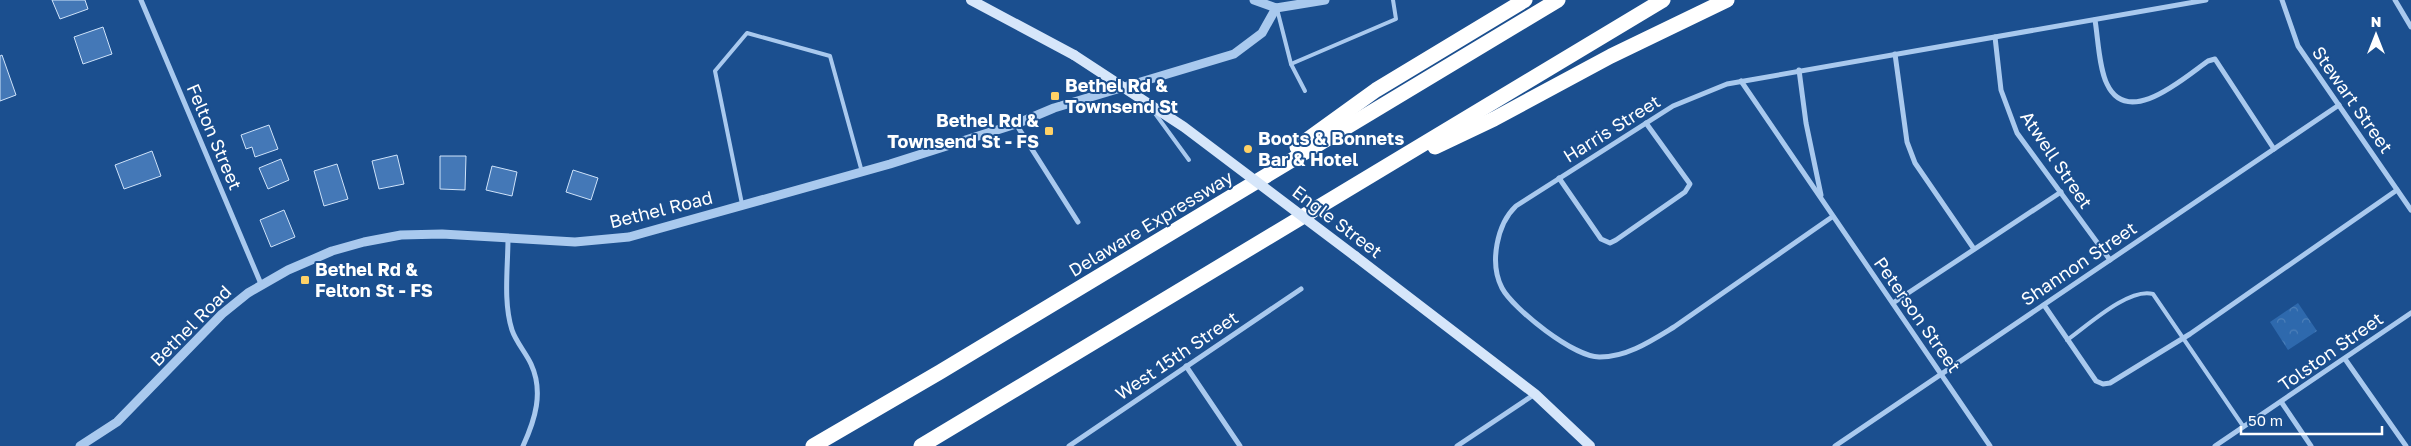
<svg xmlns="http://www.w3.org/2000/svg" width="2411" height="446" viewBox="0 0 2411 446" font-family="'Golos Text',sans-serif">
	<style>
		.forest { fill: url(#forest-crowns) }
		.building { fill: #4478b7; stroke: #cfe3fa }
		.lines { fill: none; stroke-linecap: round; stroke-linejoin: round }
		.service { stroke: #a9c9ee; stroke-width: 4 }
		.minor { stroke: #a9c9ee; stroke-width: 5 }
		.tertiary { stroke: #a9c9ee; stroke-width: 9 }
		.secondary { stroke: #d6e6fa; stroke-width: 10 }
		.motorway { stroke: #fff; stroke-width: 15 }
		.secondary-bridge { stroke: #d6e6fa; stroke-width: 10 }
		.poi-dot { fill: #ffd166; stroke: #1b4f8f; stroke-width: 2 }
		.labels { text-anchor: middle; stroke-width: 4; stroke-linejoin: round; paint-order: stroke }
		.poi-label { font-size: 18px; font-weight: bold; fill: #fff; stroke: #1b4f8f; text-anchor: start }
		.street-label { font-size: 18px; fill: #fff; stroke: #1b4f8f }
	</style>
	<defs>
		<pattern id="forest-crowns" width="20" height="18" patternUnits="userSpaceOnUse" patternTransform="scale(1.25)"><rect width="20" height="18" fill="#2e69ad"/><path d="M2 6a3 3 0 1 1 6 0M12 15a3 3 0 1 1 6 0" fill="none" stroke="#4d80b9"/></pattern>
	</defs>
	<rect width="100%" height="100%" fill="#1b4f8f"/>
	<!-- forest -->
	<polygon class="forest" points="2298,303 2317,331 2288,350 2270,322"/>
	<!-- building -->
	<g class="building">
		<polygon points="52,0 85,0 88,9 60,19"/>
		<polygon points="103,27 112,54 83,64 74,37"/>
		<polygon points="2,55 16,95 0,101 0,56"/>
		<polygon points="269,125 278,149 255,157 252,147 246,149 241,135"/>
		<polygon points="152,151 161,176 124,189 115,165"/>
		<polygon points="397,155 404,184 379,189 372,161"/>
		<polygon points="440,156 466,156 465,190 440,189"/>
		<polygon points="281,159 289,180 268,189 259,168"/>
		<polygon points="337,164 348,199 324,206 314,171"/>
		<polygon points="492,166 517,172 512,196 486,190"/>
		<polygon points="573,170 598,178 591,200 566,192"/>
		<polygon points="284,210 295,237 271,247 260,220"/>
	</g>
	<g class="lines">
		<!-- service -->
		<g class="service">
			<polyline points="1277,9 1291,64 1305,91"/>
			<polyline points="1291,64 1396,19 1393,0"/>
			<polyline points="1154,112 1189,160"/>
			<polyline points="742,204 715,71 747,33 830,56 862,172"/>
			<path d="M2067,340C2087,326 2129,287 2153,294L2243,426"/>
		</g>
		<!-- minor -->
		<g class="minor">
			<polyline points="141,0 261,284"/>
			<polyline points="2282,0 2298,46 2411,210"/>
			<polyline points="2395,0 2411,27"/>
			<path d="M2095,20C2098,38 2099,68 2107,84C2128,129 2185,77 2208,61L2215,59L2274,149"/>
			<polyline points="1995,37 2001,90 2017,133 2110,260"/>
			<polyline points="1895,54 1907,142 1915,163 1974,249"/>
			<polyline points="1799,70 1806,123 1821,195"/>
			<polyline points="1741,81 1990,446"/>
			<polyline points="1016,124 1078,222"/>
			<polyline points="1559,178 1601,239 1610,243 1616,240 1685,192 1690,184 1646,123"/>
			<path d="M1832,217L1674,327C1651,341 1627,357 1600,357C1575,358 1513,309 1502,288C1489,263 1497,224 1516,206L1673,106L1727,84L2206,0"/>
			<path d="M508,238C508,267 503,302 512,330C516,342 526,353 531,364C544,392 535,420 523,446"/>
			<polyline points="1893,303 2061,192"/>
			<polyline points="2044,305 2096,381 2103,384 2110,383 2190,334 2397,190"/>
			<polyline points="2345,359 2406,446"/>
			<polyline points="1186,366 1240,446"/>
			<polyline points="2282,403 2311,446"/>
			<polyline points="1069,446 1301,289"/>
			<polyline points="1457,446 1535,394"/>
			<polyline points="1835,446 2339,105"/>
			<polyline points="2215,446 2411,313"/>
		</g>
		<!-- tertiary -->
		<g class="tertiary">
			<polyline points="1254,0 1276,8 1325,0"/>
			<polyline points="80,446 117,422 222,314 248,293 288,270 332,251 364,242 401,235 442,234 575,242 629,237 890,164 1016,124 1054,108 1234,54 1262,33 1276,8"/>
		</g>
		<!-- secondary -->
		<g class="secondary">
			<polyline points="971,0 1074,55"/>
			<polyline points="1355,256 1535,394 1590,446"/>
		</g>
		<!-- motorway -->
		<g class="motorway">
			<polyline points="1297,147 1376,90 1525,0"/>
			<polyline points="1435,147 1494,119 1611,56 1727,0"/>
			<polyline points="813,446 940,372 1558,0"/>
			<polyline points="921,446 1663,0"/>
		</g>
		<!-- secondary-bridge -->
		<polyline class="secondary-bridge" points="1074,55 1184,127 1355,256"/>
	</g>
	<!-- markers -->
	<g class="poi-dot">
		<rect x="1050" y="91" width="10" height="10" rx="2.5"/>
		<rect x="1044" y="126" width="10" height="10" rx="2.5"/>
		<circle cx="1248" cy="149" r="5"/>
		<rect x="300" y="275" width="10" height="10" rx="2.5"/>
	</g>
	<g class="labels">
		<!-- poi labels -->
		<g class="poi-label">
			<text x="1065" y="92">Bethel Rd &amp;<tspan x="1065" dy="21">Townsend St</tspan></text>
			<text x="1039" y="127" text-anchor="end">Bethel Rd &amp;<tspan x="1039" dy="21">Townsend St - FS</tspan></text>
			<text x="1258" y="145">Boots &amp; Bonnets<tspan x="1258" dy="21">Bar &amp; Hotel</tspan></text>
			<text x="315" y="276">Bethel Rd &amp;<tspan x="315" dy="21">Felton St - FS</tspan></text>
		</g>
		<!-- street labels -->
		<g class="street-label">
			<text transform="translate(2352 100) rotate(55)" y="6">Stewart Street</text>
			<text transform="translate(1612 129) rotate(-32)" y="6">Harris Street</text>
			<text transform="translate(214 137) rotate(67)" y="6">Felton Street</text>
			<text transform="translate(2056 160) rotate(56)" y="6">Atwell Street</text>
			<text transform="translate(661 210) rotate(-14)" y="6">Bethel Road</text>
			<text transform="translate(1337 222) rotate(37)" y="6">Engle Street</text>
			<text transform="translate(1151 224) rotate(-31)" y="6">Delaware Expressway</text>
			<text transform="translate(2079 264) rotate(-34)" y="6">Shannon Street</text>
			<text transform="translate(1917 315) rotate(55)" y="6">Peterson Street</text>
			<text transform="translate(191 326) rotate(-45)" y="6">Bethel Road</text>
			<text transform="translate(2331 352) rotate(-35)" y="6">Tolston Street</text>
			<text transform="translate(1177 356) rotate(-34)" y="6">West 15th Street</text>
		</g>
	</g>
	<!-- north arrow -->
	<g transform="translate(2376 35)" stroke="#1b4f8f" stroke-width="4" paint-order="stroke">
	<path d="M0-4L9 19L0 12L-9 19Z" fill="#ffffff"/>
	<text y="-8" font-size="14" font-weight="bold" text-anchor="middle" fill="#ffffff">N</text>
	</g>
	<!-- scale -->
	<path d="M2241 426v8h141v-8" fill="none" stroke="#ffffff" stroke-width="2.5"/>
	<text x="2248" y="426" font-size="15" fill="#ffffff" stroke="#1b4f8f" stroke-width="4" paint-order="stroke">50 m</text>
</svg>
